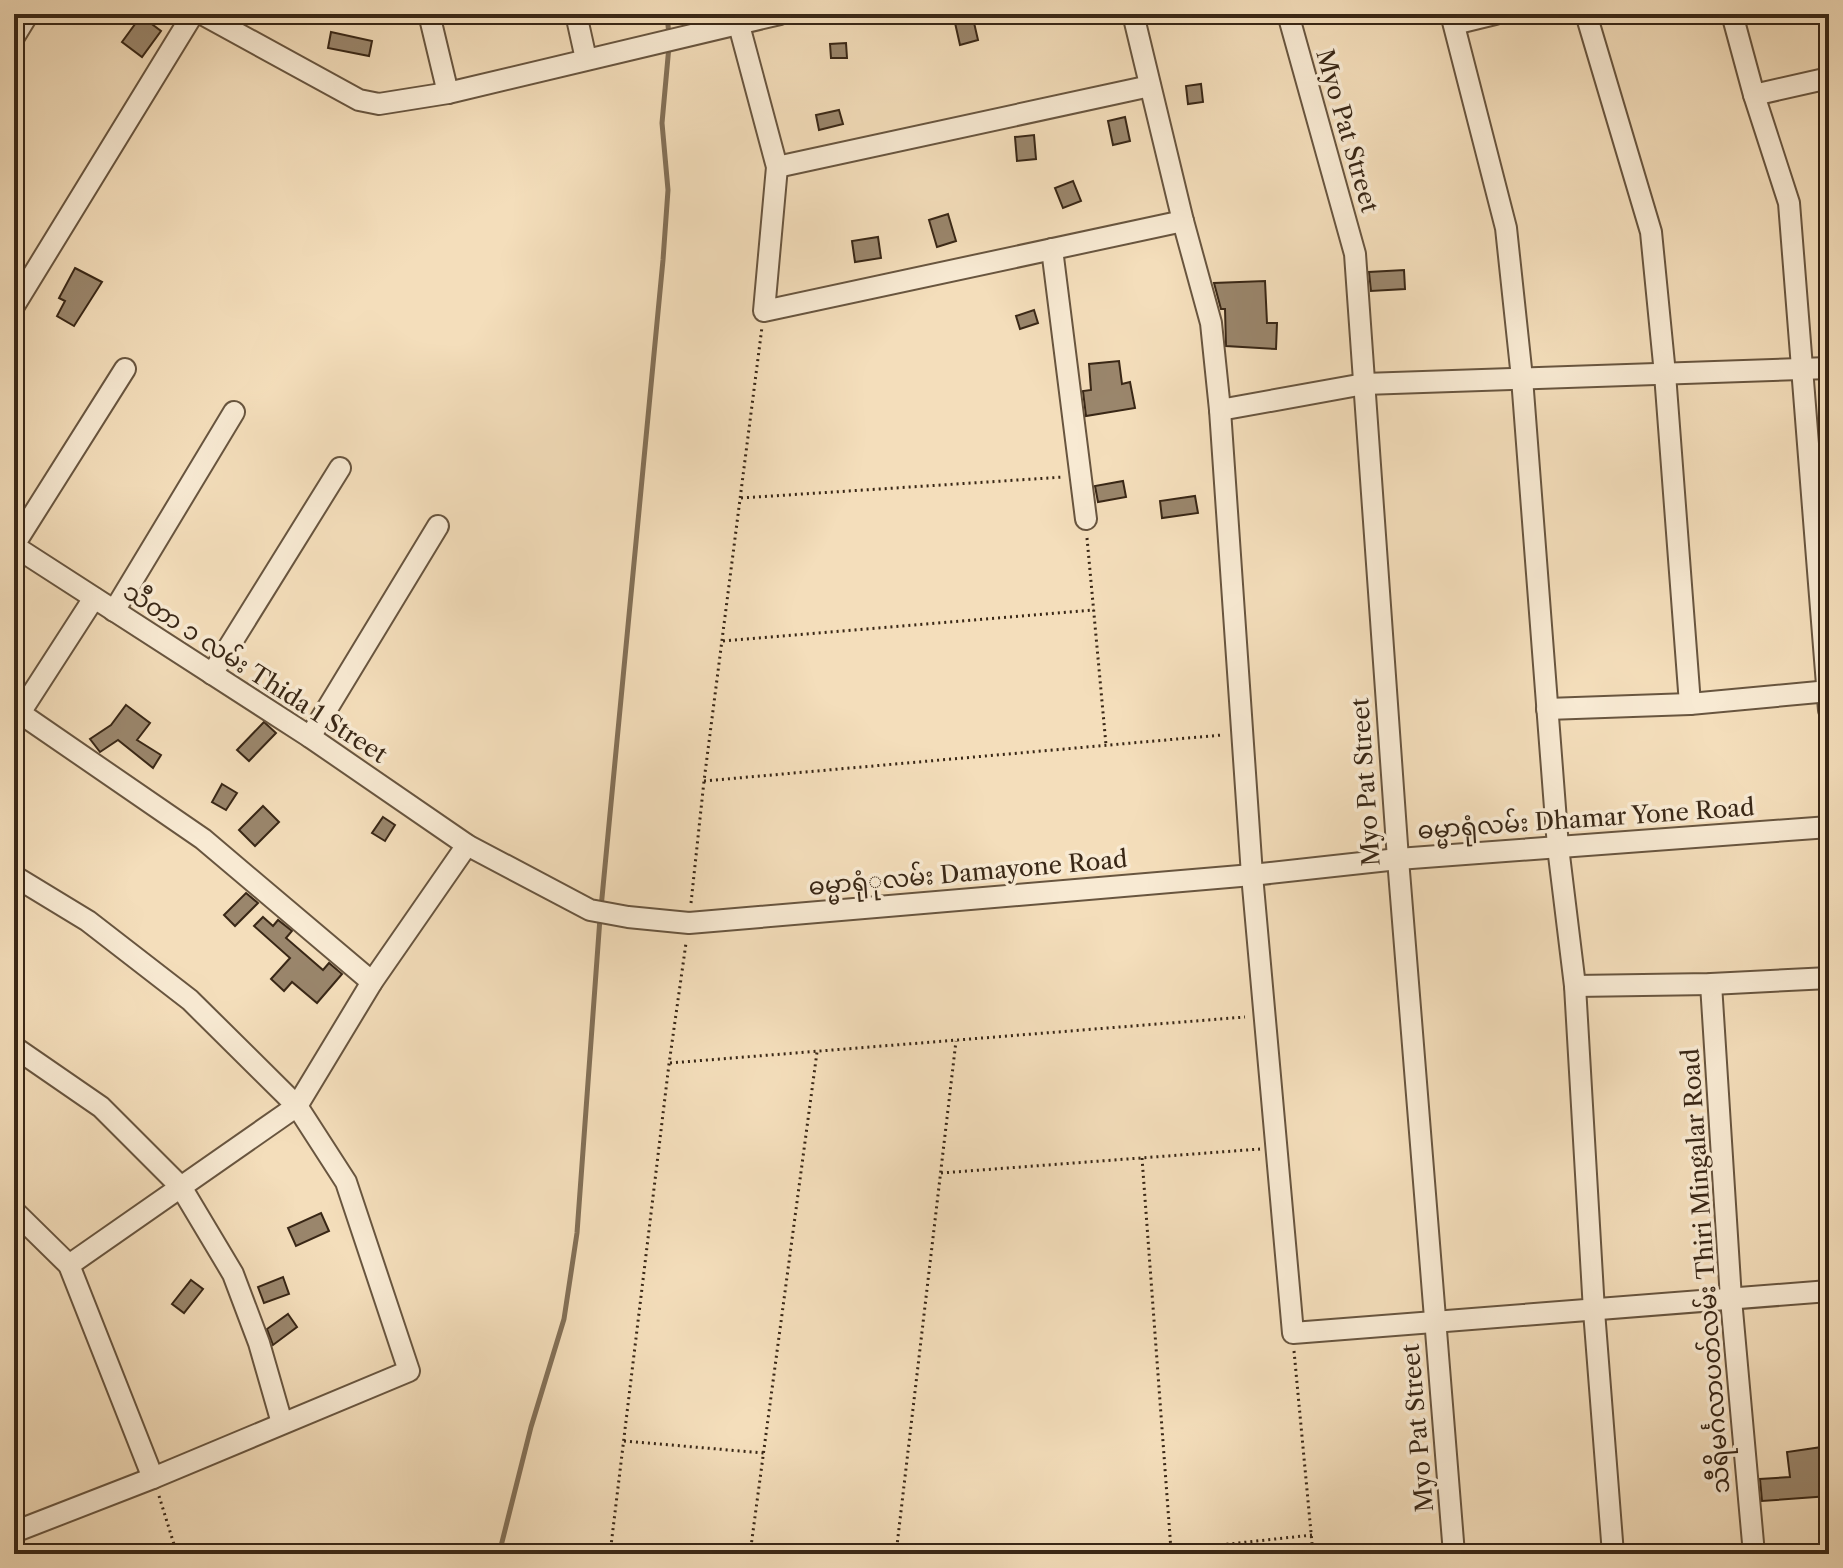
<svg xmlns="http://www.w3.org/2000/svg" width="1843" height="1568" viewBox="0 0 1843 1568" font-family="'Libre Caslon Text','Noto Sans Myanmar',serif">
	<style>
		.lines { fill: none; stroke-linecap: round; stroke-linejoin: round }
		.stream { stroke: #837057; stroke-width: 5 }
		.building { fill: #9a866c; stroke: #392716; stroke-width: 2 }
		.minor-casing { stroke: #68553f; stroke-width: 24 }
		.path { stroke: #392716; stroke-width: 3; stroke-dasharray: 2 4; stroke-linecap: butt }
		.minor { stroke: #f8ead3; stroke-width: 20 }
		.labels { text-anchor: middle; stroke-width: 7; stroke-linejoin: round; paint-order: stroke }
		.street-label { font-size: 24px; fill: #392716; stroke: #f8ead3 }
	</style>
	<rect width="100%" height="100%" fill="#f4debb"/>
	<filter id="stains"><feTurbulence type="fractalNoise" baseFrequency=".0025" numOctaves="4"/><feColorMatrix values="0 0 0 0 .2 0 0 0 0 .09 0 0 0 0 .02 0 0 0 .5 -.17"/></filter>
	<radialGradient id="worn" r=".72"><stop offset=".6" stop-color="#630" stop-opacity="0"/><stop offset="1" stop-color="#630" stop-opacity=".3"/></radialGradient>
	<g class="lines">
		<!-- stream -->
		<g class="stream">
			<polyline points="667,14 669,36"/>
			<polyline points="601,908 663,260 668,190 662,123 669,46"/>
			<polyline points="499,1554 531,1427 564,1319 577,1233 600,918"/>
		</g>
	</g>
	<!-- building -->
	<g class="building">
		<polygon points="953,14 972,14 978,40 960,45"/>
		<polygon points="141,16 161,31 142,57 122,42"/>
		<polygon points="331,32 372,41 369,56 328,48"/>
		<polygon points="846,43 847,58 831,58 830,44"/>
		<polygon points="1201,84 1203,102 1188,104 1186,86"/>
		<polygon points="839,110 843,124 819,130 816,115"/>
		<polygon points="1125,117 1130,141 1113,145 1108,121"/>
		<polygon points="1034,135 1036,159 1017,161 1015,137"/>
		<polygon points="1073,181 1081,201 1063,208 1055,188"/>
		<polygon points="948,214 956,241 937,247 929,220"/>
		<polygon points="878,237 881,258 855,262 852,241"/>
		<polygon points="75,268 102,282 74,326 57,316 65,301 59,298"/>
		<polygon points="1404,270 1405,289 1371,291 1369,272"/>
		<polygon points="1265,281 1267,323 1277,323 1276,349 1226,346 1225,309 1221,309 1214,283"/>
		<polygon points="1034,310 1038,323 1020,329 1016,316"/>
		<polygon points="1119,361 1122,384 1130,382 1135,408 1086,416 1083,391 1091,390 1089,364"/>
		<polygon points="1123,481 1126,497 1098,502 1095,486"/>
		<polygon points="1195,496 1198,513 1162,518 1160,501"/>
		<polygon points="126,705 150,723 137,740 161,755 153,768 118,740 100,752 90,739 111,725"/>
		<polygon points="264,722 276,733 249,761 237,750"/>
		<polygon points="222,784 237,793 226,810 212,802"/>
		<polygon points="263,806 279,822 255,846 239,830"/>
		<polygon points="383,817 395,825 385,841 372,833"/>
		<polygon points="246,893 258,903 235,926 224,915"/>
		<polygon points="263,917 273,926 278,920 292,931 286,938 323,970 329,963 342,974 317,1003 292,982 284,991 271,979 290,958 254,926"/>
		<polygon points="321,1213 329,1231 296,1246 288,1228"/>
		<polygon points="283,1277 289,1294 264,1303 258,1287"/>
		<polygon points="191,1280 203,1289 184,1313 172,1304"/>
		<polygon points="288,1314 297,1327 273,1345 267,1329"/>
		<polygon points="1822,1447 1825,1469 1829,1469 1829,1496 1762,1501 1760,1479 1790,1477 1787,1452"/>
	</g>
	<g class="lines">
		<!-- minor casing -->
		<g class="minor-casing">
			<g id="minor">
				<polyline points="202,14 359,100 379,104 448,93 780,14"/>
				<polyline points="429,14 448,93"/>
				<polyline points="576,14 586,59"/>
				<polyline points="736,14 777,167 764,311 1183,221"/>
				<polyline points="1133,14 1183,221 1211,323 1220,410 1252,875 1293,1333 1829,1291"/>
				<polyline points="1288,14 1355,254 1398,859 1454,1554"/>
				<polyline points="1451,14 1506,228 1522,378 1558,847 1575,986 1594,1311 1613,1554"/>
				<polyline points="1586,14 1651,232 1665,374 1690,704"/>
				<polyline points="1732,14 1754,95 1789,203 1829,710"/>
				<polyline points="1454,24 1495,14"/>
				<polyline points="14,37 28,14"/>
				<polyline points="1754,95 1829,78"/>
				<polyline points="777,167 1150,86"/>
				<polyline points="1052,249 1086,519"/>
				<polyline points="14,306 193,14"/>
				<polyline points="1220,410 1364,384 1829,368"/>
				<polyline points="14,545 125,369"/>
				<polyline points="14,546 310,737 467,845 590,910 628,917 689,923 1252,875 1398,859 1829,827"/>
				<polyline points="114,611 234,412"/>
				<polyline points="212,674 340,468"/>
				<polyline points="14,709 203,839 372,982"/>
				<polyline points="1547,709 1690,704 1829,691"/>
				<polyline points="14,722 94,598"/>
				<polyline points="310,737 438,526"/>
				<polyline points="14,876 88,921 190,1000 297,1106 346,1182 409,1371 153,1478 14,1532"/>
				<polyline points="1711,984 1731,1299 1754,1554"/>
				<polyline points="1575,986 1711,984 1829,978"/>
				<polyline points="14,1047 101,1107 181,1187 233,1274 259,1343 282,1423"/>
				<polyline points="14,1211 69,1265 153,1478"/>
				<polyline points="69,1265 297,1106 372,982 467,845"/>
			</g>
		</g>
		<!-- path -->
		<g class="path">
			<polyline points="741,498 1064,477"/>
			<polyline points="1087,538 1106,745"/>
			<polyline points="723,641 1094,610"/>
			<polyline points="704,781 1222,735"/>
			<polyline points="691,903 704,781 762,327"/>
			<polyline points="670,1063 1245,1017"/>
			<polyline points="1142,1158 1171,1550"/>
			<polyline points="941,1173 1260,1149"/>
			<polyline points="1294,1351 1313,1554"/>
			<polyline points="624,1441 764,1453"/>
			<polyline points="159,1496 177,1554"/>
			<polyline points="610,1554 669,1064 686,943"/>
			<polyline points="750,1554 817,1052"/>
			<polyline points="896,1554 956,1041"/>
			<polyline points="1137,1554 1312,1535"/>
		</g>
		<!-- minor -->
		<use href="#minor" class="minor"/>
	</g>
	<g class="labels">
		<!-- street labels -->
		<g class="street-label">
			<text transform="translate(1347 131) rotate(74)" y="8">Myo Pat Street</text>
			<text transform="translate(255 673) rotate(33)" y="8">သီတာ ၁ လမ်း Thida 1 Street</text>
			<text transform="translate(1366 782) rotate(-94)" y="8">Myo Pat Street</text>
			<text transform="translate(1586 819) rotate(-4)" y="8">ဓမ္မာရုံလမ်း Dhamar Yone Road</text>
			<text transform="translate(968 873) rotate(-5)" y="8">ဓမ္မာရုံုလမ်း Damayone Road</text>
			<text transform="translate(1706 1271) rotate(-94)" y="8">သီရိမင်္ဂလာပတ်လမ်း Thiri Mingalar Road</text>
			<text transform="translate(1418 1428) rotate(-95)" y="8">Myo Pat Street</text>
		</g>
	</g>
	<!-- margin -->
	<rect width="1843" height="1568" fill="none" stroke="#f4debb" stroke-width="48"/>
	<rect x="16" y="16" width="1811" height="1536" fill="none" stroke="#392716" stroke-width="4"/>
	<rect x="24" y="24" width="1795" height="1520" fill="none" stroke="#392716" stroke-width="2"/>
	<rect width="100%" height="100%" filter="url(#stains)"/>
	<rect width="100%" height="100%" fill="url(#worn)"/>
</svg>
